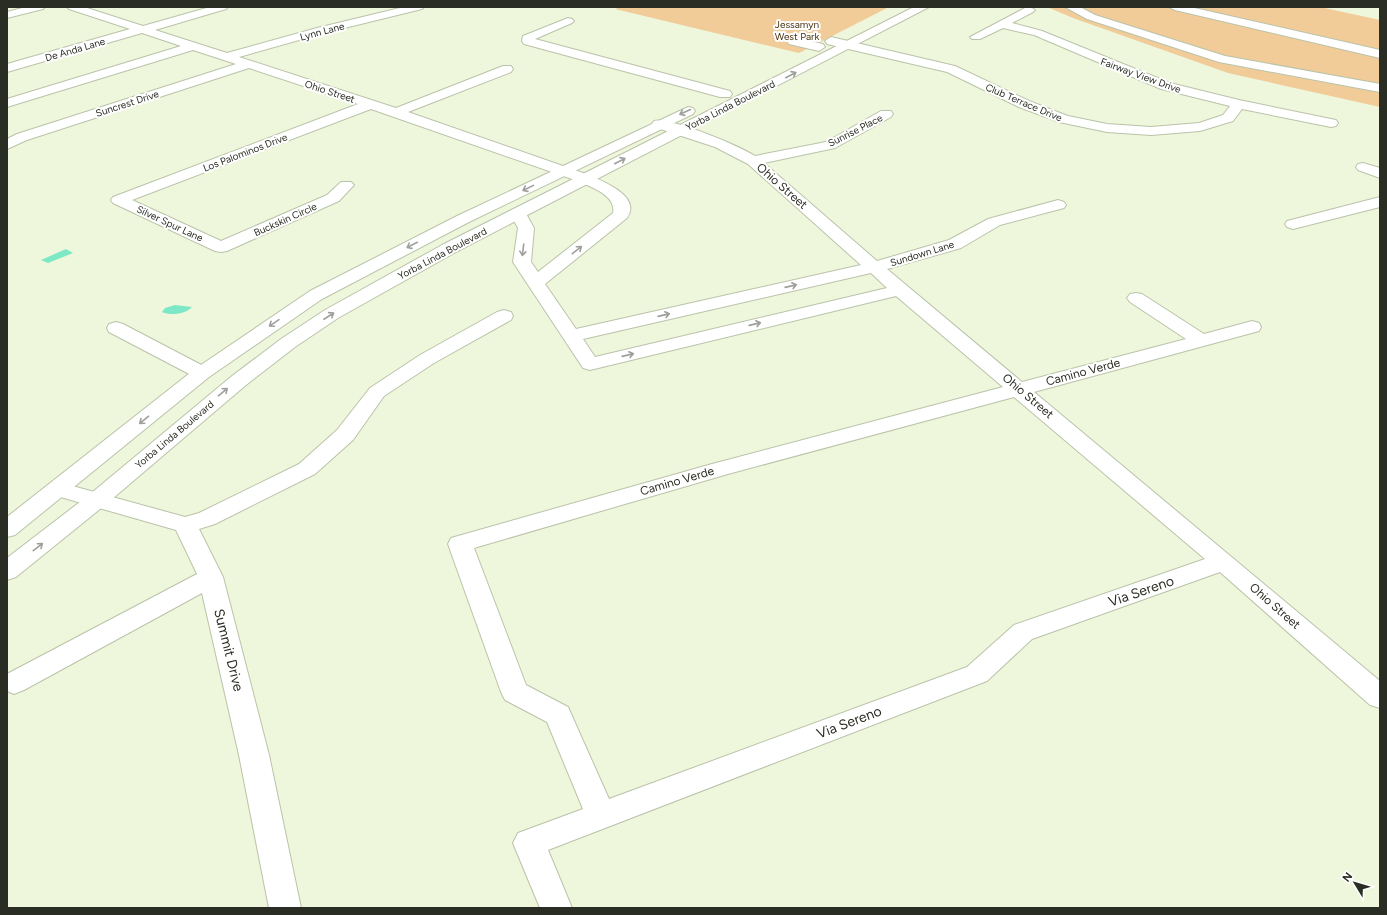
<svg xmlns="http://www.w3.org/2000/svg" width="1387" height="915" viewBox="0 0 1387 915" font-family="Figtree,sans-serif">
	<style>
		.green { fill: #f1cc99 }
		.water { fill: #7de8c5 }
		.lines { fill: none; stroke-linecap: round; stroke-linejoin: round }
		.minor-casing { stroke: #bac3a9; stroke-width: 2 }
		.major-casing { stroke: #bac3a9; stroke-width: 2 }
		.minor { fill: #fff; fill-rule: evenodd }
		.major { fill: #fff; fill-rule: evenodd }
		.oneway { stroke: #9fa09c }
		.labels { text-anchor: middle; stroke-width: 4; stroke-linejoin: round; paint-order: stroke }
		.far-park-label { font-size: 10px; fill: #483211; stroke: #fff }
		.far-street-label { font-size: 10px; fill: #2a2d23; stroke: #fff }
		.street-label { font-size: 12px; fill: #2a2d23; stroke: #fff }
		.near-street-label { font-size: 14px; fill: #2a2d23; stroke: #fff }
	</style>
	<rect width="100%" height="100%" fill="#eef7dc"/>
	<!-- green -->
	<g class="green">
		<polygon points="621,7 889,7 799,53 615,9"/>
		<polygon points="1047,7 1320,7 1380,20 1380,107 1228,73 1073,18"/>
	</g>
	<!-- water -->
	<g class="water">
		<polygon points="66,249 73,253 48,263 41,260"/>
		<path d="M175,305L192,307C186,314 171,316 162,312L165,308Z"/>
	</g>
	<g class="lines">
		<!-- minor casing -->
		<g class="minor-casing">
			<g id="minor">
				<polygon points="26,7 45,7 43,9 7,18 7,12"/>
				<path d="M67,7H84L143,26L210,7H228L226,9L155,30L227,53L317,28L404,7H424L422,9L324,33L239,57L396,108L503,66H511L513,69L511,72L408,112L583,173C598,179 643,195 627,218L545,284L576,329L861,265L748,164L715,147L654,127L652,124L654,121C671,117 739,146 755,156L826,142L881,111H891L893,114L891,117L835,148L764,163L877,261L949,240L988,219L1058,200L1064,202L1066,205L1064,208L1000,225L961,248L887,269L1022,382L1186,339L1130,302L1127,298L1130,294L1136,293L1142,294L1204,334L1252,321L1259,323L1261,327L1259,331L1034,392L1380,681V708L1370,705L1220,572L1032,639L987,681L548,850L572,908H540L513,843L518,833L583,809L547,722L505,700L501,692L448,544L451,538L712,464L1003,387L896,296L590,370L583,368L513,262L518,228L510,213L512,210L518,208L524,210L534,228L531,262L538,272L613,213C617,194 586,185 572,179L371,109L132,200L221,241L327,195L341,182H351L354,185L339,201L227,251L221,252L215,251L113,203L111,200L113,197L358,104L249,68L27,140L7,149V139L17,134L236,64L193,50L7,107V99L181,46L142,33L7,72V64L130,29L69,9ZM871,273L887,288L595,357L583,339ZM1014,397L1205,559L1014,625L967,667L609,799L568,707L526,685L474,548L728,474Z"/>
				<polygon points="1030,7 1035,10 1033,12 1012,23 1042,31 1170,83 1239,100 1331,119 1336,120 1338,123 1336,126 1331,127 1242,109 1233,121 1200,131 1151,135 1107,132 1059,122 1019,107 947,72 827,44 825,41 831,37 955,66 1029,101 1068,116 1107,124 1151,127 1199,123 1223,115 1230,106 1161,89 1034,35 1003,28 980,39 972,39 970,37 1025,8"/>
				<polygon points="1065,7 1080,7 1095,15 1225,56 1380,84 1380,92 1219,62 1087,19"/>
				<polygon points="1169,7 1190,7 1380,50 1380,58 1175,10"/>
				<polygon points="568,18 572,19 574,21 572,23 535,39 730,91 732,94 730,97 720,97 524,44 522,41 523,36"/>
				<polygon points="793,37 823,44 825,47 819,51 789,44 787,41 789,38"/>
				<polygon points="1363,163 1380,168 1380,178 1358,170 1356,167 1358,164"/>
				<polygon points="1380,197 1380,207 1293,229 1287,227 1285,224 1287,221"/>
				<polygon points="504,310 511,312 513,316 511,320 434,363 384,396 353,440 315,474 215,524 199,529 223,577 269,755 301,908 269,908 239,755 202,593 24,690 14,694 7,691 7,674 197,574 176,530 50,494 47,489 50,484 58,482 185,517 199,513 299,464 337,430 370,388 420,355 497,312"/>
				<polygon points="116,322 123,324 209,369 212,373 209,377 202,379 195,377 109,332 107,328 109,324"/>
			</g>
		</g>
		<!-- major casing -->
		<g class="major-casing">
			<g id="major">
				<polygon points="914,7 929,7 454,253 338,318 295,347 246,385 105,505 16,577 7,580 7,558 89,495 232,376 281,339 325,310 442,245"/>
				<polygon points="688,107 693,108 695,111 693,114 469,222 322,299 209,377 15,535 7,537 7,517 195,369 310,291 457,216"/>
			</g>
		</g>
		<!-- minor -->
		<use href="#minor" class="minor"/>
		<!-- major -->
		<use href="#major" class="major"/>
	</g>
	<!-- one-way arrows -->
	<defs><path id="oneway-shaft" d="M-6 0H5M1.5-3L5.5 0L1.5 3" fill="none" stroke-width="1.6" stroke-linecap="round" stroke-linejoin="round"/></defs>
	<g class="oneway">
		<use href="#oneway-shaft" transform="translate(791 75) rotate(-27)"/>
		<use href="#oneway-shaft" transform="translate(685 112) rotate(156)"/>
		<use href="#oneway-shaft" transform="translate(620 161) rotate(-27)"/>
		<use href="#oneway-shaft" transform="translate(528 188) rotate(154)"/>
		<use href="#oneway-shaft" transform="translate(412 245) rotate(153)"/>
		<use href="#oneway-shaft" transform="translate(523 250) rotate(97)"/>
		<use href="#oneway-shaft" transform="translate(577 250) rotate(-38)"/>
		<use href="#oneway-shaft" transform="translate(791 286) rotate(-13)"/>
		<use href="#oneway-shaft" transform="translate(664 315) rotate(-13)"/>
		<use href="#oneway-shaft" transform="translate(329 316) rotate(-33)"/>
		<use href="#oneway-shaft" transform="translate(274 323) rotate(146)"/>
		<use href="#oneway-shaft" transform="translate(755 324) rotate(-13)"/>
		<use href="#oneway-shaft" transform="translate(628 355) rotate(-13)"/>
		<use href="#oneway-shaft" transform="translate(223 392) rotate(-40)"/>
		<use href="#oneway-shaft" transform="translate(144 420) rotate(141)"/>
		<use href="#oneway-shaft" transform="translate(38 547) rotate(-38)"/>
	</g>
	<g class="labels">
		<!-- far-park labels -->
		<g class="far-park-label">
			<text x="797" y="28">Jessamyn<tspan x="797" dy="12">West Park</tspan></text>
		</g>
		<!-- far-street labels -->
		<g class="far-street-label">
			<text transform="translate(322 31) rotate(-15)" y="4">Lynn Lane</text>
			<text transform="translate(75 49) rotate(-16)" y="4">De Anda Lane</text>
			<text transform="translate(1141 75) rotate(20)" y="4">Fairway View Drive</text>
			<text transform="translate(330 91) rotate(18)" y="4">Ohio Street</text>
			<text transform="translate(1024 102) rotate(23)" y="4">Club Terrace Drive</text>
			<text transform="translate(127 103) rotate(-18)" y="4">Suncrest Drive</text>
			<text transform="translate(730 105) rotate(-27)" y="4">Yorba Linda Boulevard</text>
			<text transform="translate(855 130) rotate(-27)" y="4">Sunrise Place</text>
			<text transform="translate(245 152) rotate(-21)" y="4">Los Palominos Drive</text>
			<text transform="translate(285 219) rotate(-24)" y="4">Buckskin Circle</text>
			<text transform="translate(170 223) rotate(25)" y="4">Silver Spur Lane</text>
			<text transform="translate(442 253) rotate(-28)" y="4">Yorba Linda Boulevard</text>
			<text transform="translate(922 253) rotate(-17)" y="4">Sundown Lane</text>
			<text transform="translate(174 434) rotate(-40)" y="4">Yorba Linda Boulevard</text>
		</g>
		<!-- street labels -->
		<g class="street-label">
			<text transform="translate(782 186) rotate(41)" y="4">Ohio Street</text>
			<text transform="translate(1083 372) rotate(-15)" y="4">Camino Verde</text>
			<text transform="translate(1028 396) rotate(40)" y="4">Ohio Street</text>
			<text transform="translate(677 481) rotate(-16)" y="4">Camino Verde</text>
			<text transform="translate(1275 606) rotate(41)" y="4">Ohio Street</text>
		</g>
		<!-- near-street labels -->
		<g class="near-street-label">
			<text transform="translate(1141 591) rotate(-19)" y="5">Via Sereno</text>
			<text transform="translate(229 650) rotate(76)" y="5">Summit Drive</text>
			<text transform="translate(849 722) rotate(-21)" y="5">Via Sereno</text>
		</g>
	</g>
	<!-- border -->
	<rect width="1387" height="915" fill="none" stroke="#2a2d23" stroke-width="16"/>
	<!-- north arrow -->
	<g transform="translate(1355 883) rotate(308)" stroke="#ffffff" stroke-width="3" paint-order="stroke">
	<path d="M0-3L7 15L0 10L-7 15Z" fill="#2a2d23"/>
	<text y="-6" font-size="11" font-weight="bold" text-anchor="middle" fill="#2a2d23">N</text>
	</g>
</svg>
